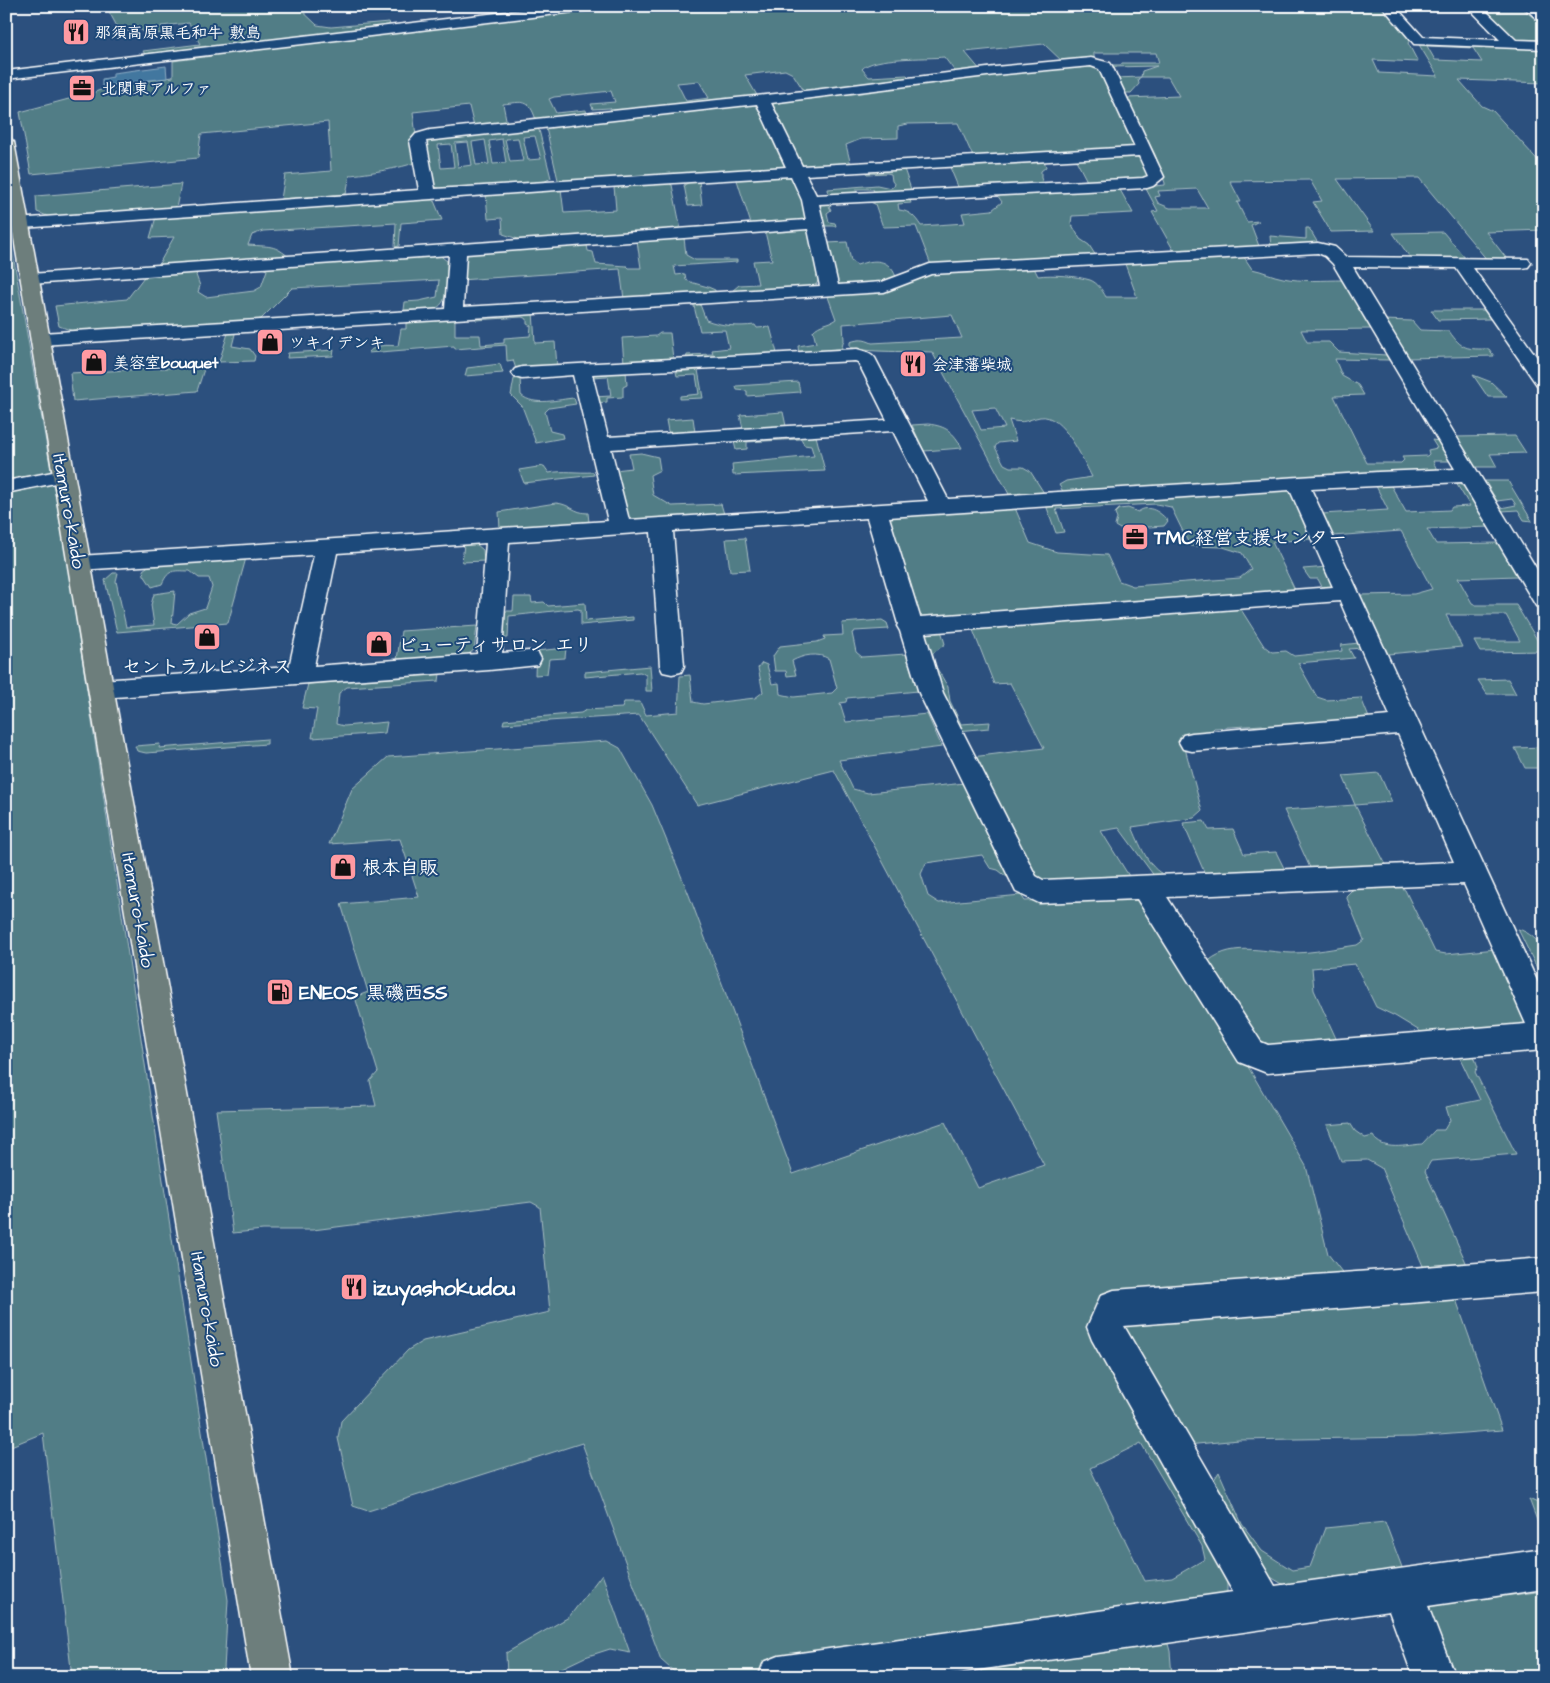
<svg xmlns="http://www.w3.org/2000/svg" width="1550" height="1683" viewBox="0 0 1550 1683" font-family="'Architects Daughter','Klee One',sans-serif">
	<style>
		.green { fill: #517d86; stroke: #a8bec2; fill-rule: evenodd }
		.water { fill: #42779f; stroke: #8eadc5 }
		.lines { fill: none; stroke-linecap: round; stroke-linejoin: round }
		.minor-casing { stroke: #fff; stroke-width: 3 }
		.major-casing { stroke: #fff; stroke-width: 3 }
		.minor { fill: #1f4a7a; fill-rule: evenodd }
		.major { fill: #6d7e7c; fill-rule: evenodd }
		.labels { text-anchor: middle; stroke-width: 4; stroke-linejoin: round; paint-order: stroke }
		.far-poi-label { font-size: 16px; font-weight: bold; fill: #fff; stroke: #1f4a7a; text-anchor: start }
		.street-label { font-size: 19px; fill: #fff; stroke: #1f4a7a }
		.poi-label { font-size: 19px; font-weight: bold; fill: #fff; stroke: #1f4a7a; text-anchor: start }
		.near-poi-label { font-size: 22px; font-weight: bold; fill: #fff; stroke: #1f4a7a; text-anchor: start }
	</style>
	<rect width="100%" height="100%" fill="#2c507e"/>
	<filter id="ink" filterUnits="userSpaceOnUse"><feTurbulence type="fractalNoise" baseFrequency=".02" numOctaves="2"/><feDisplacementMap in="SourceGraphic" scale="10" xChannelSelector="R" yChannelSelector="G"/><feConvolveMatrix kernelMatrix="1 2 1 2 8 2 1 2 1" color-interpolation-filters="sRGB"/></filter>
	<g filter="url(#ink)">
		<!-- green -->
		<g class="green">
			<polygon points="106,6 297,6 317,25 331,27 389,22 390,25 146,56 143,51 200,44 189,23 161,26 164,33 146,34 140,29 120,32"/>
			<path d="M613,6H1384L1412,37L1408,43L1418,62L1373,60L1379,73L1438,76L1418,43L1544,48V83L1459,80L1482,106L1493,111L1544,167V230L1486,232L1507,259L1488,261L1419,178L1337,179L1374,231L1331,232L1313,202L1322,201L1310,180L1230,181L1241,202H1237L1247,222L1259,221L1251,225L1259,246L1174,251L1152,212L1158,211L1145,187L1165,185V183L1155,155L1127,98L1179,96L1168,77H1141L1138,79L1139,84L1131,93H1123L1115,78L1141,77L1142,71L1157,66L1112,67L1111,65H1121L1122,63H1159L1156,53H1094V60L1064,63L1044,44L965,52L981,71L957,74L944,57C927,59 873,56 862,69L869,77L907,75L911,79L1078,63L1098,66L1136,147L974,159L958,123L908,124L898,126V138L861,139L846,145L851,165L559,184L545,124L752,104L756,106L761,113L765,112L760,102L804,91L793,74L785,70L745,75L758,97L612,112L610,108L593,109L591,104L615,102L611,91L554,97L549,99L556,113L586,110L587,115L536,120C529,98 523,102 503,104L507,124L474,127L469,106L413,112L419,160C412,167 363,174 350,175L346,194L281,199L285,175L331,171L328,122L201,134L198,158L31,174L20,112L95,92L114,85L173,77V61L212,56L215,54ZM1427,46L1473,48L1482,62L1435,60ZM699,81L709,98L686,101L677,83ZM1197,189L1208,208H1170L1158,203L1155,197L1160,196L1158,191Z"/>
			<polygon points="1524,10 1544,26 1544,43 1513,40 1483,11"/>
			<path d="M536,127L539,130L551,178L542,183L443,190L434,186L426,142L429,139ZM535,136L541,159L528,160L523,137ZM518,138L523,161L510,162L505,139ZM502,139L506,163L493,164L489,141ZM485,140L489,164L476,165L472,142ZM468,142L472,165L458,167L455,143ZM451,144L454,167L441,168L438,145Z"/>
			<polygon points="1138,156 1144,159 1150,178 1088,183 1075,158"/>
			<path d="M1044,160L1046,167L1041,171V178L1044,185L1119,188L1133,213L1072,216L1071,223L1080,239L1089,245L1096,256L931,265L916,226L883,227L875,204L870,202L833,204L829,206L831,210L827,213L829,222L835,223L836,226H821L819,206L823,203L909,198L911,203L898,204L899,210C910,211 915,217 921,226L965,223L962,213L992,210L1002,202L995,192L959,189L949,165Z"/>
			<polygon points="904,169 912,192 875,194 873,189 856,189 857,195 829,196 828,189 877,185 891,188 895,185 892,181 891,174 887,173 867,174 865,171"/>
			<polygon points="790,174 803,199 807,219 803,222 752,227 736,177"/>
			<polygon points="692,181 699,181 702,205 688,206 684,185"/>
			<polygon points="669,183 672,185 681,230 527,242 503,234 502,218 488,219 486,194 561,189 564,213 616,210 614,186"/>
			<polygon points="181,184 176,208 50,217 37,212 36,196"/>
			<path d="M432,196L442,220L401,223L399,246L395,247L396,223L263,231L252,235L248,245C274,247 274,244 295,262L438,254L447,261C447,273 450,303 436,308C427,311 414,310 404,310L405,302L419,301L437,297L439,280L292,288L261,319L256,320L73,331L59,326L55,306L127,299L147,273L160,262L174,237L150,238L156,217ZM257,266L267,270L261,287L254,291L206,297L198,292L200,286L196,275L202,269Z"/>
			<polygon points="6,215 68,567 228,1600 224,1669 209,1677 72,1677 43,1433 6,1448"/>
			<polygon points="804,228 813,230 819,279 816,285 806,288 732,291 739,285 758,284 753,261 772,260 765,232"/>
			<polygon points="1306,228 1309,228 1319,245 1271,247 1270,236 1306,239"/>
			<polygon points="1443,232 1466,259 1411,259 1393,233"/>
			<path d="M684,238L686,255L695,260H737V262L674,266L676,275L685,274L686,280C696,285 706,285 715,290V292L624,299L620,269L460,280L465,254L587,245L588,251L593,252L596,264L627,266L629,268H641L637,241Z"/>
			<path d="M847,242L851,261L857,265C874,259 889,258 896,277L891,282L840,286L835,284L828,243Z"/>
			<path d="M1244,257L1252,269C1263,271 1272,276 1283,278C1302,282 1323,280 1343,280L1371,329L1301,330L1307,342H1329L1339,352L1386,355L1389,360L1335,359L1342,376L1358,385L1364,395L1334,396L1367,463H1401L1404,460L1402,457L1427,456L1429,454L1428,450L1437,448L1432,440L1439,441L1451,461H1433L1437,470L1291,479L1313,537L1310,539L1272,542L1295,590L1292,595L1235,600L1264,646L1272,652L1286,651L1294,656L1342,651L1341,645L1359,643L1362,648L1349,649L1354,658L1298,663L1317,697L1326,700L1361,698L1369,718L1270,728L1262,725L1214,728L1208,734L1184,736L1186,752L1202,811L1194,818L1132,827C1139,842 1148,869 1165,875C1176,879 1194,874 1205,874L1183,823L1204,821L1209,830L1233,829L1244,854L1276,852L1286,872L1155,877L1119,828L1101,831L1129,876L1122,879L1041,881L1030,872L972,757L1044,748L1010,683L994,684L973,630L1019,625L924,619L915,617L880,513L1015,508L1030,543L1057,552L1107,555L1119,581L1133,586L1240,578L1251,569L1242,553L1223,547L1190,546L1171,507L1156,504L1056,509L1064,532L1056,533L1046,505L1064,493L1059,485L1066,481L1092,477C1083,460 1063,413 1040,417C1025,420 1026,424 1009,420L1016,441L998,443L995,447L1004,464L1010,467H1023L1030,471L1044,493L1010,496L932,352C914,351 863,353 850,347V342C859,339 864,339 872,343L962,338L952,315L843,324L844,340L841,350L836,351L799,354L798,346L816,343L813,331C820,323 828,325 836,319L827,294L922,275L1033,266L1038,276C1052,274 1077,276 1090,280C1098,283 1102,290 1106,297H1137L1125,264ZM995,408L1005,428L981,430L972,410Z"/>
			<path d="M693,302H699L706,320C722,326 737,327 755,325L757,328L770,327L777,353L686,360L687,355L713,354L712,350L729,348L725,330L700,331Z"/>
			<polygon points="1431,310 1485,310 1490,319 1438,320"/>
			<path d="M533,311L535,343L555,342L557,366L516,369L513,360L507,361L506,345L455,349L454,346L368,353C375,344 388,345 398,346L401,329H406V320L455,317V335H480L481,345L504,343V338L530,336L531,326L527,324V319L522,317L476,320L477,315Z"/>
			<path d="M1384,320L1412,321L1420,330L1449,331C1462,350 1467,349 1489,349L1494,356L1406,358Z"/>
			<polygon points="229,330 236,330 232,346 250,349 255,356 254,361 219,362"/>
			<polygon points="660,333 670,333 673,359 624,363 622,338 656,336"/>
			<polygon points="334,350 333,356 287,358 288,353"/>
			<polygon points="500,364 503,373 465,376 467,368"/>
			<polygon points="205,366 197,391 73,401 70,373"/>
			<polygon points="698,370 703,398 680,399 680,396 699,394 696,375 677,376 676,372"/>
			<polygon points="626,371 627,385 623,387 623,397 607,398 607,402 595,403 594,397 611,396 608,376 591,377 598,372"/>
			<polygon points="1473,375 1491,382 1507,397 1488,397"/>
			<path d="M520,378L521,395C534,407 559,399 574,398L576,404L549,408L545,412L550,431L562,434L563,438L536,443L522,406L511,395L514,379Z"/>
			<polygon points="798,382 800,392 747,396 747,391 737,390 736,386"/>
			<polygon points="783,412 786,426 743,429 740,415"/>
			<polygon points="693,418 695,432 672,435 668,431 666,420"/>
			<path d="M928,424C946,426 954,432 962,448L924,451L912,425Z"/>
			<polygon points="816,436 825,471 733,475 732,464 814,456 811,446 804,445 802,440 800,439 747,442 747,449 736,450 734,442"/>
			<polygon points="1515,436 1526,453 1490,454 1497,467 1474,467 1455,437"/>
			<polygon points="641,453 658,457 660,470 650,475 653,495 672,506 721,504 724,514 635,521 627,517 615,470 632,468 629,454"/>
			<path d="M544,466L549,473C564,470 577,473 593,472L594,475L524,483L519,470Z"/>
			<polygon points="1485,481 1508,481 1532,521 1524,520 1518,510 1502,511 1501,508 1516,505 1512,499 1497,501"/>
			<polygon points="1456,483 1465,487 1491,527 1427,529 1436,544 1498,543 1517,576 1458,578 1472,603 1476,605 1516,605 1544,651 1480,652 1474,641 1520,641 1506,615 1446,615 1462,647 1388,654 1360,595 1414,594 1432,589 1401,531 1332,536 1322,514 1388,510 1375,484 1390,484 1406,512 1450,510 1452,507 1470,506"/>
			<path d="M556,503C570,504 574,513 588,513L589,522L500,529L499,512Z"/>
			<path d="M1128,508L1138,512C1149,503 1161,513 1168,521L1164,526L1120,529L1115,526L1117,518L1115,513L1119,509Z"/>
			<polygon points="745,538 750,570 730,571 726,539"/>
			<polygon points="464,544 476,544 483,550 484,561 462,562"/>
			<path d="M246,558L228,623L117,632L105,580L113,573H118L116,581L126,627L154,625L151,605L154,594L175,591L172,623L177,624L189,613L205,608L212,587L209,578H199L190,571C175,571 169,568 162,584L152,587L144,575L143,570L151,564Z"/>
			<polygon points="1328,567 1336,585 1333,590 1323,589 1318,579 1310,579 1303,569"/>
			<path d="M514,597H531L532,603L544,602L548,606L585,603L586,621L633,617V620L581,625V610L578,609C554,610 533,614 509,616L508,638H503L505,611H513Z"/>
			<path d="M882,620L887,623L889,629L855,631L852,633L856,652L862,657L906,654L918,691L847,698L846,702L840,703L846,722L927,714L942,747L839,760L853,789L868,793L965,783L1012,876L1007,877L998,870L990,868L982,855L926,863L921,874L928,896L939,903L1021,895L1025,901L1130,896L1143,900L1243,1058L1306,1166L1328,1254L1345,1276L1452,1288L1502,1430L1414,1437L1239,1440L1187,1445L1121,1333L1131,1314L1213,1285L1106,1292L1089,1328L1227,1570V1594L1157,1606L1170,1651L1172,1677H983L976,1640L730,1677H680L661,1660L582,1443L368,1511L353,1506L338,1438L341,1421L408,1350L423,1341L550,1312L540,1207L531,1202L313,1230H263L233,1233L216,1110L376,1106L370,1081L378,1072L355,997L368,992L341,904L419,897L400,839L329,844L352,789L388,757L607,741L620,748L652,805L689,895L793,1174L945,1122L978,1188L1044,1165L834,770L697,805L639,715L503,724L504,720L581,713L586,710L622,708L624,702H640L646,715L678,712L680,676L690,675L693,702L703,704L755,698L763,692L758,668L762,663L767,665L772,684L779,683L780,694L794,697L832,693L837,688L829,659C818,652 803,655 792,661L796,675L787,676L786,671H775L773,656L780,646L817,642L825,639L824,636L843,635L842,623ZM1141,1443L1202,1546L1205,1559L1172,1578L1145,1581L1090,1468Z"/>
			<polygon points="477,626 474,650 466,656 397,660 401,631"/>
			<polygon points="941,630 945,644 932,654 936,667 948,687 950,701 961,724 990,722 989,728 958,731 938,691 921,636 925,631"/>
			<polygon points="566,648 565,658 549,659 547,674 535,675 536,651"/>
			<polygon points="650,666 652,691 646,691 646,675 640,672 585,677 585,672"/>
			<polygon points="440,674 439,681 347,687 339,693 336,724 344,726 387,722 385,733 312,738 317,709 302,708 308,684"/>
			<polygon points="1508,679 1516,694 1487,694 1478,680"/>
			<polygon points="267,739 267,744 146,753 137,751 135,746 160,744 159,748"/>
			<polygon points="1544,747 1544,768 1525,768 1515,748"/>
			<polygon points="1379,773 1392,802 1355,805 1386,865 1311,870 1284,810 1355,805 1343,776"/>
			<path d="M1397,884L1405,890L1435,952L1446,954L1496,949L1528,1021L1524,1029L1428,1036L1395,1016L1376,1007L1355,964L1312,968L1314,990L1339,1045L1267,1049L1255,1040L1204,965C1229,940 1261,952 1292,953C1313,953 1336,948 1357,945L1364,940L1346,896L1353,889Z"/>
			<path d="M1518,929C1527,931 1541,942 1544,951C1545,956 1544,963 1544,968H1537Z"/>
			<path d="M1473,1053L1478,1067L1475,1072L1516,1154L1431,1161L1425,1171L1469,1269L1426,1273L1381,1168L1367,1160L1341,1161L1327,1125L1350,1123L1355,1131L1365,1138L1373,1136C1382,1152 1407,1145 1422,1144L1435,1130H1444L1450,1120L1446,1107L1480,1100L1458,1054Z"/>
			<polygon points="1219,1472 1242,1524 1262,1551 1292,1570 1310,1567 1325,1528 1385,1522 1403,1570 1289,1588 1264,1573 1210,1486"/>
			<polygon points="1529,1499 1544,1506 1544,1539"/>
			<polygon points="602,1574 630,1653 610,1649 585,1657 543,1677 507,1677 506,1653 569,1617"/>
			<polygon points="1537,1592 1544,1608 1544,1677 1445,1677 1426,1625 1431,1605"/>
		</g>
		<!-- water -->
		<polygon class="water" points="166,66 167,78 102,86 102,79 113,77 113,73"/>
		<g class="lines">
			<!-- minor casing -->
			<g class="minor-casing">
				<g id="minor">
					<polygon points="556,6 597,6 591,10 6,79 6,71"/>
					<polygon points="1382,6 1395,6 1423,37 1500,40 1467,6 1481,6 1516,40 1544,41 1544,49 1414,44"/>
					<polygon points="1523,6 1537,6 1544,11 1544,22 1539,21"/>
					<path d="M1091,58L1110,63L1112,66L1164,177L1153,186L1147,188L819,204L838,285L882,282L930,264L1318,243L1335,247L1346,257L1528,259L1531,263L1528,267L1522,268H1473L1544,367V387L1537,385L1456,268L1353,267L1544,581V609L1536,606L1462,482L1311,489L1544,996V1050L1267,1073L1239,1062L1137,899L1039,903L1016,892L919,693L900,631L897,626L898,624L867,518L673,531L684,666L681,672L672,674L663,672L660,666L651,532L509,542L502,653L529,651L538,653L541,659L538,665L489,670L101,698L92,695L89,689L92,683L101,680L289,667L314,555L79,570L71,568L68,563L71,558L79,556L608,521L573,375L522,379L515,377L512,373L515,369L522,367L857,349C864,351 871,352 875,358L948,499L1378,472L1455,469L1333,264L1325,256L1318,253L931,274L884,292L41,345L34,343L32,339L34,335L41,333L445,309L449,255L30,284L24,283L21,279L24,275L30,274L806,220L802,200L791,176L557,190L22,228L16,227L14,223L16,219L419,190L410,141L416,134L430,130L814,90L995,67ZM1091,66L1099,69L1135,147L802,166L771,103L995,75ZM757,104L786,167L435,189L426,141ZM1139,156L1148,176L1143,178L816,195L806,175ZM808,229L820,286L463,307L466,254ZM855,361L858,362L887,420L608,437L592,374ZM893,431L928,501L629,520L611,449ZM1290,490L1333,587L920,617L889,517ZM486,543L477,654L314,666L337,553ZM1340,601L1390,716L1192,733L1183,735L1179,742L1183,749L1192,751L1398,734L1454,862L1043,880L1036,876L943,693L925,633ZM1464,884L1526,1024L1268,1045L1261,1042L1167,897Z"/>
					<polygon points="63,470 70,472 74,476 70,480 6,493 6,481"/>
					<polygon points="1544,1258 1544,1292 1124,1326 1275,1586 1544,1549 1544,1589 1428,1606 1455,1677 1413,1677 1389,1611 929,1677 758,1677 764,1662 779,1656 1233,1592 1092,1340 1087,1327 1101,1295 1114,1290"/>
				</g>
			</g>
			<!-- major casing -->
			<g class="major-casing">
				<polygon id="major" points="6,138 11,139 14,142 293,1677 251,1677 6,190"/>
			</g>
			<!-- minor -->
			<use href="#minor" class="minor"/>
			<!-- major -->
			<use href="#major" class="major"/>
		</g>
	</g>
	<!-- icons -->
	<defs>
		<g id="restaurant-square" transform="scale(1.4375)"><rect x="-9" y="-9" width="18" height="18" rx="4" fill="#ff9aa2" stroke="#1f4a7a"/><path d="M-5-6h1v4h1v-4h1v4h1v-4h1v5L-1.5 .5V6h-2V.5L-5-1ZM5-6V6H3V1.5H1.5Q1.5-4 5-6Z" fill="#111"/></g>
		<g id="office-square" transform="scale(1.4375)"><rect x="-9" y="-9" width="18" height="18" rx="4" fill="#ff9aa2" stroke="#1f4a7a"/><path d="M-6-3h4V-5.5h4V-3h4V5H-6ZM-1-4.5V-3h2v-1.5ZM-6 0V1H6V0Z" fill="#111"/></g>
		<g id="shop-square" transform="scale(1.4375)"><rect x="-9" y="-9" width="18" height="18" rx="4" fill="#ff9aa2" stroke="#1f4a7a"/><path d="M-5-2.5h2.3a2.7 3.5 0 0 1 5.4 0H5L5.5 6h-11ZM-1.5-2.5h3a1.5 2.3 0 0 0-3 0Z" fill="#111"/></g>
		<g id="fuel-square" transform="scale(1.4375)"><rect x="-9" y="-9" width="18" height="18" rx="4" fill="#ff9aa2" stroke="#1f4a7a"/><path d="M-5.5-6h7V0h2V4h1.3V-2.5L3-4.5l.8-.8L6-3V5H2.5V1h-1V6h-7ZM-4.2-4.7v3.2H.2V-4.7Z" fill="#111"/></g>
	</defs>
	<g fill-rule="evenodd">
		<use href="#restaurant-square" x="76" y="32"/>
		<use href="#office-square" x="82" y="88"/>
		<use href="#shop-square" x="270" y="342"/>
		<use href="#shop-square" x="94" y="362"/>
		<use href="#restaurant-square" x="913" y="364"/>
		<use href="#office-square" x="1135" y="537"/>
		<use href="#shop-square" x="207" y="637"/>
		<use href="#shop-square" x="379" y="644"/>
		<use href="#shop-square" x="343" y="867"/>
		<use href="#fuel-square" x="280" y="992"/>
		<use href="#restaurant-square" x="354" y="1287"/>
	</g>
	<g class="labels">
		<!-- far-poi labels -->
		<g class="far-poi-label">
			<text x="95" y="38">那須高原黒毛和牛 敷島</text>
			<text x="101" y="94">北関東アルファ</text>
			<text x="289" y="348">ツキイデンキ</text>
			<text x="113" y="368">美容室bouquet</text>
			<text x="932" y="370">会津藩柴城</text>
		</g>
		<!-- street labels -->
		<g class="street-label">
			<text transform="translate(70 511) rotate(80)" y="7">Itamuro-kaido</text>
			<text transform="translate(139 910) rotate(80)" y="7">Itamuro-kaido</text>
			<text transform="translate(208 1309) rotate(80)" y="7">Itamuro-kaido</text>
		</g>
		<!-- poi labels -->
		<g class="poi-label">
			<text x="1154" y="544">TMC経営支援センター</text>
			<text x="398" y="651">ビューティサロン エリ</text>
			<text x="207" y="673" text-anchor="middle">セントラルビジネス</text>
			<text x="362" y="874">根本自販</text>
			<text x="299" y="999">ENEOS 黒磯西SS</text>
		</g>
		<!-- near-poi labels -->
		<g class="near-poi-label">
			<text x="373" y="1295">izuyashokudou</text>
		</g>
	</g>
	<!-- margin -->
	<rect width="1550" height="1683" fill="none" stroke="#1f4a7a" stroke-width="25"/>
	<rect x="12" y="12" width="1525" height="1658" fill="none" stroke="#fff" stroke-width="2" filter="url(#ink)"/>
</svg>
